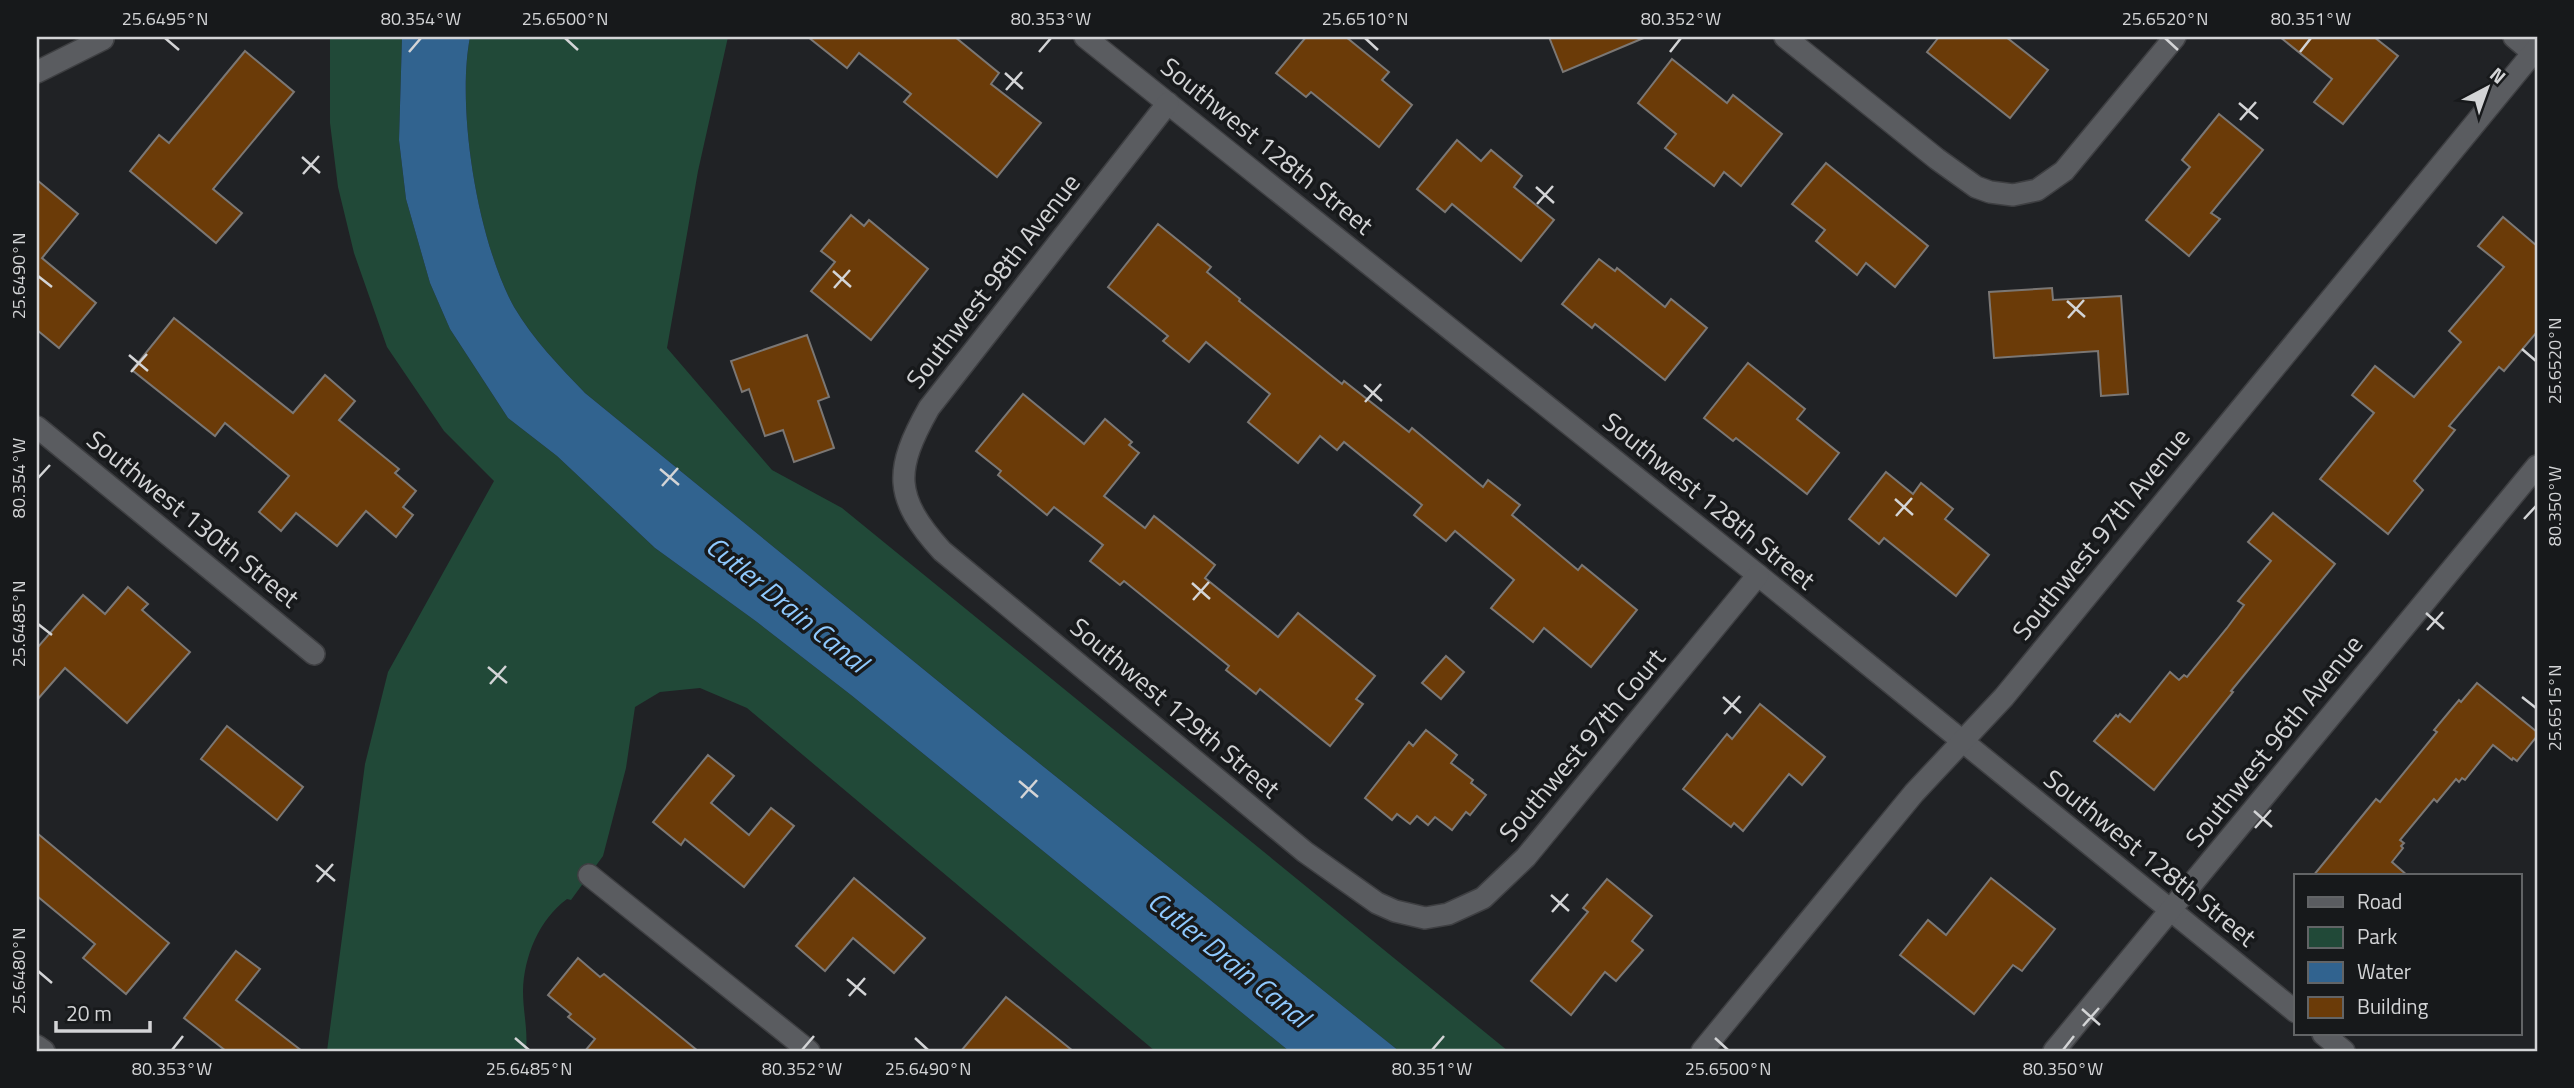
<svg xmlns="http://www.w3.org/2000/svg" width="2574" height="1088" viewBox="0 0 2574 1088" font-family="'Titillium Web',sans-serif">
	<style>
		.green { fill: #214938 }
		.water { fill: #31638f }
		.building { fill: #6b3b08; stroke: #7b7774; stroke-width: 2 }
		.lines { fill: none; stroke-linecap: round; stroke-linejoin: round }
		.minor-casing { stroke: #3e3f42; stroke-width: 24 }
		.minor { stroke: #5a5c60; stroke-width: 21 }
		.ticks { fill: none; stroke: #d3d4d6; stroke-width: 2.5 }
		.labels { text-anchor: middle; stroke-width: 7; stroke-linejoin: round; paint-order: stroke }
		.street-label { font-size: 26px; fill: #d3d4d6; stroke: #17191b }
		.water-label { font-size: 28px; font-style: italic; fill: #8fc9fe; stroke: #17191b }
		.neatline { fill: none; stroke: #d3d4d6; stroke-width: 2.5 }
		.ticks-label { font-size: 18px; text-anchor: middle; fill: #d3d4d6 }
	</style>
	<rect width="100%" height="100%" fill="#202225"/>
	<!-- green -->
	<g class="green">
		<path d="M330,37H402L399,140L406,199L430,283L450,329L508,418L557,456L655,548L757,622L851,695L1289,1051H1155L747,708L700,688L660,692L635,707L626,768L603,856L571,900L567,899C539,920 524,956 523,991C523,1012 528,1029 526,1051H327L365,764L388,672L494,481L444,431L387,347L354,253L338,187L330,123Z"/>
		<path d="M470,37H728L698,171L667,348L772,470L842,508L1508,1051H1399L1004,735L585,393C559,366 533,339 514,307C478,242 456,109 470,37Z"/>
	</g>
	<!-- water -->
	<path class="water" d="M402,37H470C456,109 478,242 514,307C533,339 559,366 585,393L1004,735L1399,1051H1289L851,695L757,622L655,548L557,456L508,418L450,329L430,283L406,199L399,140Z"/>
	<!-- building -->
	<g class="building">
		<polygon points="808,37 955,37 999,73 991,84 1041,123 997,177 904,102 911,94 859,53 847,68"/>
		<polygon points="1306,37 1346,37 1389,72 1382,80 1412,105 1379,147 1311,92 1306,97 1276,73"/>
		<polygon points="1549,37 1646,37 1563,72"/>
		<polygon points="1939,37 2006,37 2048,70 2010,118 1927,52"/>
		<polygon points="2280,37 2374,37 2398,56 2343,124 2314,102 2332,79"/>
		<polygon points="245,51 294,92 213,189 242,213 216,243 130,171 159,135 169,143"/>
		<polygon points="1672,59 1727,103 1733,95 1782,134 1741,186 1724,172 1714,186 1665,148 1676,134 1638,103"/>
		<polygon points="2219,114 2263,150 2211,213 2220,219 2189,256 2146,220 2190,167 2182,160"/>
		<polygon points="1457,140 1481,161 1491,150 1522,176 1514,187 1554,220 1521,261 1452,204 1445,212 1417,189"/>
		<polygon points="1826,163 1928,246 1895,287 1866,263 1857,275 1816,241 1825,230 1792,204"/>
		<polygon points="37,180 78,214 42,258 96,303 59,348 37,330"/>
		<polygon points="851,215 864,226 869,220 928,269 871,340 811,291 835,262 821,251"/>
		<polygon points="2503,217 2537,246 2537,332 2504,371 2499,367 2449,426 2455,430 2414,481 2423,490 2388,534 2320,479 2374,413 2352,395 2375,366 2414,397 2461,342 2449,331 2504,267 2478,246"/>
		<polygon points="1158,224 1211,267 1207,272 1240,299 1239,301 1342,384 1344,381 1409,432 1412,428 1483,487 1488,480 1520,505 1512,515 1578,570 1582,565 1637,610 1591,667 1544,628 1533,642 1491,608 1514,580 1455,531 1446,541 1414,515 1422,505 1344,442 1337,450 1320,436 1298,463 1248,422 1270,394 1206,342 1189,362 1163,341 1168,336 1108,287"/>
		<polygon points="1599,259 1615,271 1617,268 1665,307 1671,299 1707,328 1665,380 1595,324 1592,328 1562,304"/>
		<polygon points="2052,288 2053,300 2121,296 2128,394 2101,396 2098,351 1994,358 1989,292"/>
		<polygon points="174,318 293,413 325,375 355,401 339,420 399,469 395,473 416,491 403,507 413,515 396,537 366,511 337,546 296,513 281,531 259,512 289,476 225,423 215,436 132,370"/>
		<polygon points="807,335 829,397 818,401 834,448 794,462 783,430 765,436 749,389 742,392 731,361"/>
		<polygon points="1748,363 1805,409 1797,419 1839,453 1807,494 1736,438 1733,441 1704,418"/>
		<polygon points="1023,394 1084,444 1105,419 1132,442 1129,445 1139,453 1104,496 1145,528 1154,516 1215,565 1205,578 1278,637 1298,613 1375,676 1356,699 1363,704 1330,746 1260,689 1256,694 1226,670 1229,666 1124,581 1120,585 1090,561 1103,545 1054,507 1047,515 998,475 1001,471 976,451"/>
		<polygon points="1886,472 1913,494 1921,483 1953,509 1945,519 1989,555 1956,596 1884,538 1879,544 1849,519"/>
		<polygon points="2273,513 2335,564 2231,691 2233,692 2154,790 2094,741 2116,715 2118,717 2120,714 2130,722 2170,672 2179,680 2184,675 2187,677 2227,628 2244,605 2238,601 2271,561 2248,542"/>
		<polygon points="128,587 148,604 142,610 190,652 127,723 65,668 37,700 37,648 83,595 105,614"/>
		<polygon points="1446,656 1464,672 1441,699 1422,683"/>
		<polygon points="2477,683 2537,732 2537,736 2517,761 2513,758 2512,760 2493,745 2465,780 2462,778 2459,782 2456,779 2437,802 2434,799 2400,840 2404,843 2401,846 2403,848 2392,862 2408,876 2313,876 2376,799 2380,802 2437,732 2434,730 2459,700 2461,702"/>
		<polygon points="1760,704 1825,757 1802,785 1789,774 1743,831 1734,823 1731,827 1683,789 1727,734 1732,739"/>
		<polygon points="227,726 303,787 277,820 201,759"/>
		<polygon points="1426,730 1457,755 1451,763 1473,780 1471,783 1486,795 1470,815 1466,812 1452,830 1435,817 1428,825 1417,816 1410,824 1397,814 1392,820 1365,798 1409,742 1413,746"/>
		<polygon points="708,755 734,776 711,803 749,835 771,808 794,826 744,887 685,839 681,845 653,822"/>
		<polygon points="37,833 169,943 126,994 83,958 95,944 37,896"/>
		<polygon points="854,878 925,938 894,973 853,938 825,971 796,946"/>
		<polygon points="1991,878 2055,929 2022,971 2013,965 1974,1014 1900,955 1928,920 1946,935"/>
		<polygon points="1607,879 1652,916 1632,941 1643,950 1616,981 1605,972 1571,1015 1531,981 1588,912 1583,908"/>
		<polygon points="236,951 260,969 236,1000 302,1051 226,1051 184,1018"/>
		<polygon points="578,958 600,977 604,974 698,1051 585,1051 595,1039 568,1017 571,1014 548,995"/>
		<polygon points="1006,997 1073,1051 961,1051"/>
	</g>
	<g class="lines">
		<!-- minor casing -->
		<g class="minor-casing">
			<g id="minor">
				<polyline points="1085,37 1758,575 2296,1012"/>
				<polyline points="1785,37 1937,159 1976,187 1990,192 2013,195 2037,190 2064,171 2175,37"/>
				<polyline points="2514,37 2533,53"/>
				<polyline points="37,72 103,39"/>
				<path d="M1168,103L929,408C894,470 893,497 942,551L1305,852L1377,903L1395,911L1425,918L1448,914L1483,898L1526,857L1758,575"/>
				<polyline points="37,427 314,654"/>
				<polyline points="589,875 809,1051"/>
				<polyline points="2323,1034 2344,1051"/>
				<polyline points="37,1046 44,1051"/>
				<polyline points="1702,1051 1914,793 2004,697 2537,48"/>
				<polyline points="2054,1051 2537,466"/>
			</g>
		</g>
		<!-- minor -->
		<use href="#minor" class="minor"/>
	</g>
	<!-- ticks -->
	<path class="ticks" d="M165,38L179,50M565,38L578,50M1365,38L1378,50M2165,38L2178,50M409,52L421,38M1039,52L1051,38M1670,52L1681,38M2300,52L2311,38M1005,73L1023,89M1006,90L1022,72M2239,103L2258,119M2240,120L2256,102M302,157L320,173M303,174L319,156M1536,187L1554,203M1537,204L1553,186M833,271L851,287M38,276L52,287M834,288L850,270M2067,301L2085,317M2068,318L2084,300M2522,349L2536,361M129,355L148,371M131,372L147,354M1364,385L1382,401M1365,402L1381,384M660,469L679,485M38,478L50,465M662,486L678,468M1895,499L1913,515M1896,516L1912,498M2524,519L2536,506M1192,583L1210,599M1193,600L1209,582M2426,613L2444,629M38,624L52,635M2427,630L2443,612M488,667L507,683M490,684L506,666M1723,697L1741,713M2522,697L2536,708M1724,714L1740,696M1019,781L1038,797M1021,798L1037,780M2254,811L2272,827M2255,828L2271,810M316,865L335,881M317,882L333,864M1551,895L1569,911M1552,912L1568,894M38,971L52,983M847,979L866,995M849,996L865,978M2082,1009L2100,1025M2083,1026L2099,1008M515,1038L529,1050M915,1038L928,1050M1715,1038L1728,1050M172,1050L183,1036M802,1050L814,1036M1432,1050L1444,1036M2063,1050L2074,1036"/>
	<g class="labels">
		<!-- street labels -->
		<g class="street-label">
			<text transform="translate(1267 146) rotate(39)" y="9">Southwest 128th Street</text>
			<text transform="translate(993 281) rotate(-52)" y="9">Southwest 98th Avenue</text>
			<text transform="translate(1709 501) rotate(39)" y="9">Southwest 128th Street</text>
			<text transform="translate(193 519) rotate(39)" y="9">Southwest 130th Street</text>
			<text transform="translate(2101 534) rotate(-51)" y="9">Southwest 97th Avenue</text>
			<text transform="translate(1175 708) rotate(40)" y="9">Southwest 129th Street</text>
			<text transform="translate(2274 741) rotate(-51)" y="9">Southwest 96th Avenue</text>
			<text transform="translate(1582 745) rotate(-50)" y="9">Southwest 97th Court</text>
			<text transform="translate(2150 858) rotate(39)" y="9">Southwest 128th Street</text>
		</g>
		<!-- water labels -->
		<g class="water-label">
			<text transform="translate(787 604) rotate(39)" y="10">Cutler Drain Canal</text>
			<text transform="translate(1229 959) rotate(39)" y="10">Cutler Drain Canal</text>
		</g>
	</g>
	<!-- border -->
	<rect width="2574" height="1088" fill="none" stroke="#17191b" stroke-width="77"/>
	<!-- legend -->
	<rect x="2294" y="874" width="228" height="161" fill="#17191b" stroke="#626466" stroke-width="2"/>
	<rect x="2308" y="897" width="35" height="10" fill="#5a5c60" stroke="#626466" stroke-width="2"/>
	<text x="2357" y="909" font-size="21" fill="#d3d4d6">Road</text>
	<rect x="2308" y="927" width="35" height="21" fill="#214938" stroke="#626466" stroke-width="2"/>
	<text x="2357" y="944" font-size="21" fill="#d3d4d6">Park</text>
	<rect x="2308" y="962" width="35" height="21" fill="#31638f" stroke="#626466" stroke-width="2"/>
	<text x="2357" y="979" font-size="21" fill="#d3d4d6">Water</text>
	<rect x="2308" y="997" width="35" height="21" fill="#6b3b08" stroke="#626466" stroke-width="2"/>
	<text x="2357" y="1014" font-size="21" fill="#d3d4d6">Building</text>
	<!-- north arrow -->
	<g transform="translate(2487 88) rotate(41)" stroke="#17191b" stroke-width="5" paint-order="stroke">
	<path d="M0-5L12 26L0 18L-12 26Z" fill="#d3d4d6"/>
	<text y="-10" font-size="19" font-weight="bold" text-anchor="middle" fill="#d3d4d6">N</text>
	</g>
	<!-- scale -->
	<path d="M56 1021v10h94v-10" fill="none" stroke="#d3d4d6" stroke-width="3.5"/>
	<text x="66" y="1021" font-size="21" fill="#d3d4d6" stroke="#17191b" stroke-width="5" paint-order="stroke">20 m</text>
	<rect x="38" y="38" width="2498" height="1012" class="neatline"/>
	<g class="ticks-label">
		<text x="165" y="25">25.6495°N</text>
		<text x="421" y="25">80.354°W</text>
		<text x="565" y="25">25.6500°N</text>
		<text x="1051" y="25">80.353°W</text>
		<text x="1365" y="25">25.6510°N</text>
		<text x="1681" y="25">80.352°W</text>
		<text x="2165" y="25">25.6520°N</text>
		<text x="2311" y="25">80.351°W</text>
		<text transform="translate(19 276) rotate(-90)" y="6">25.6490°N</text>
		<text transform="translate(2555 361) rotate(-90)" y="6">25.6520°N</text>
		<text transform="translate(19 478) rotate(-90)" y="6">80.354°W</text>
		<text transform="translate(2555 506) rotate(-90)" y="6">80.350°W</text>
		<text transform="translate(19 624) rotate(-90)" y="6">25.6485°N</text>
		<text transform="translate(2555 708) rotate(-90)" y="6">25.6515°N</text>
		<text transform="translate(19 971) rotate(-90)" y="6">25.6480°N</text>
		<text x="172" y="1075">80.353°W</text>
		<text x="529" y="1075">25.6485°N</text>
		<text x="802" y="1075">80.352°W</text>
		<text x="928" y="1075">25.6490°N</text>
		<text x="1432" y="1075">80.351°W</text>
		<text x="1728" y="1075">25.6500°N</text>
		<text x="2063" y="1075">80.350°W</text>
	</g>
</svg>
